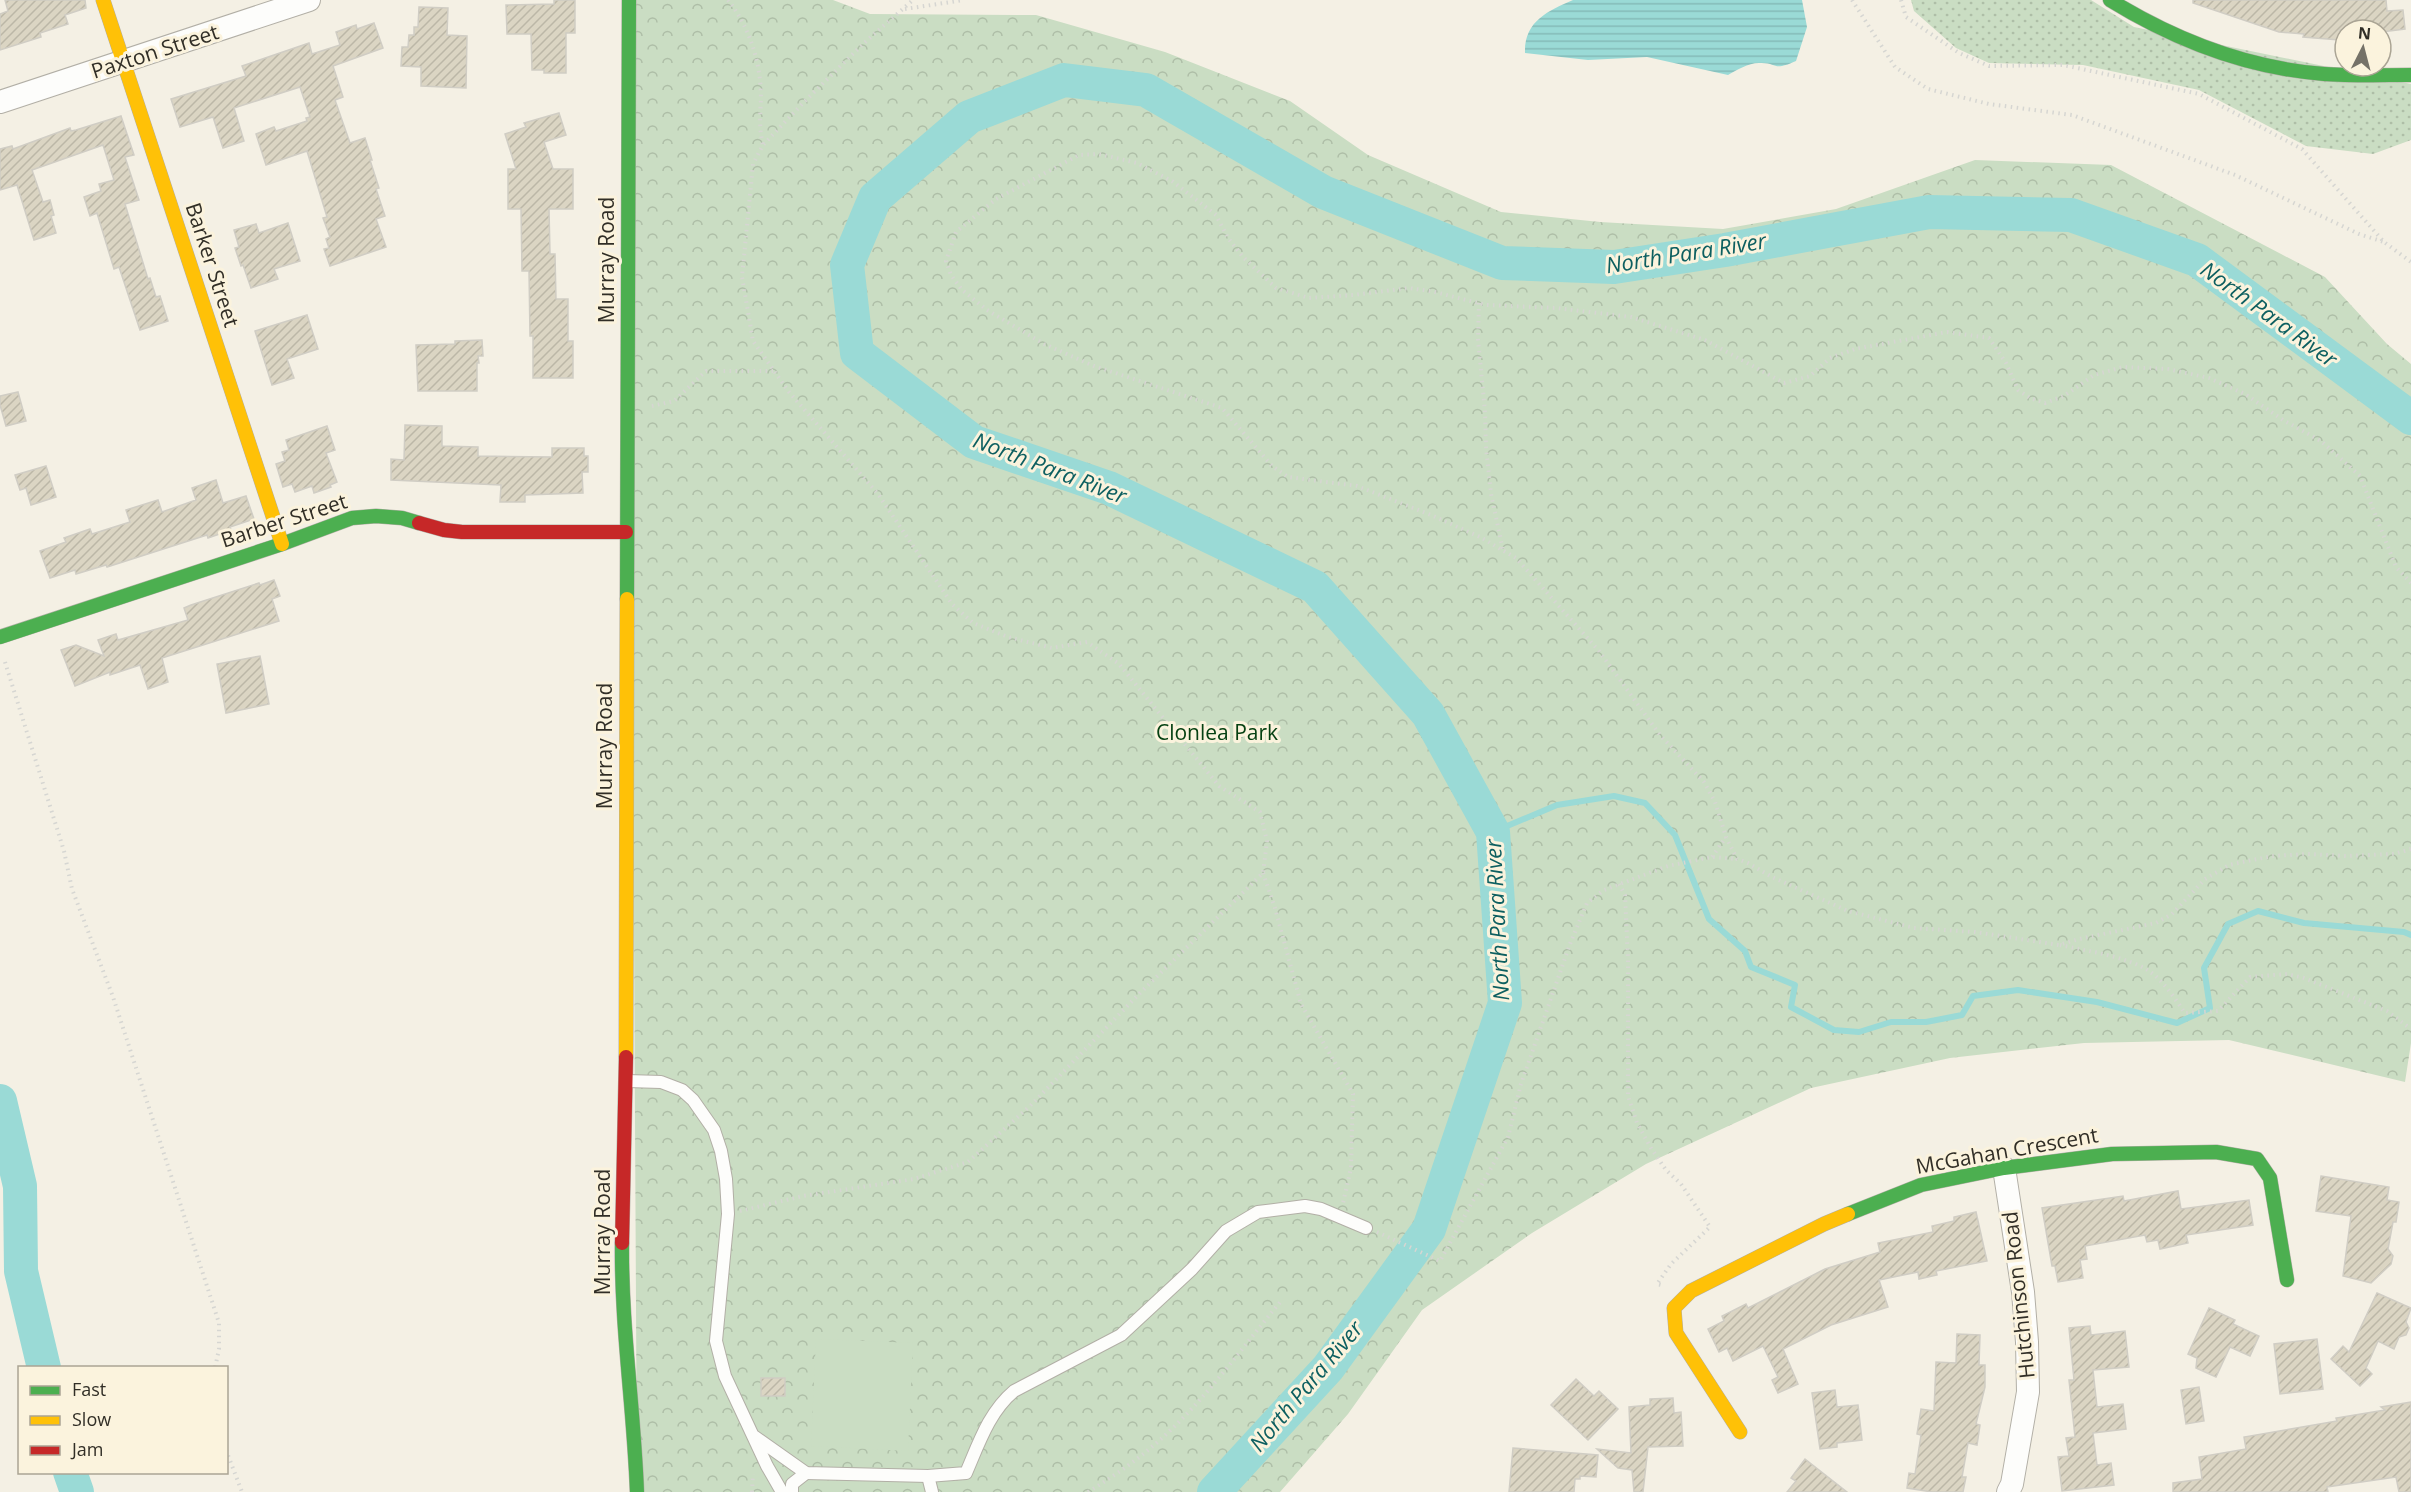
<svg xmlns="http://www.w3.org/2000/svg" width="2411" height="1492" viewBox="0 0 2411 1492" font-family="'Open Sans',sans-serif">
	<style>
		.grass { fill: url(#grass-dots) }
		.forest { fill: url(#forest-crowns) }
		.pitch { fill: #caddc3 }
		.water { fill: url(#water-rules) }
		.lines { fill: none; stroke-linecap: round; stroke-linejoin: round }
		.stream { stroke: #9adad6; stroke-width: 6 }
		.river { stroke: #9adad6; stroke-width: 34 }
		.building { fill: url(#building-hatch); stroke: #d0cdc4; stroke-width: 1.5 }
		.lane-casing { stroke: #b2afa6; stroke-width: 14 }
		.street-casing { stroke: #b2afa6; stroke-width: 24 }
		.fast-casing { stroke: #b2afa6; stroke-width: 15 }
		.slow-casing { stroke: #b2afa6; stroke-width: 15 }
		.jam-casing { stroke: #b2afa6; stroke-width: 15 }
		.path { stroke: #d6d6d2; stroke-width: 4; stroke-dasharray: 1.5 4.5; stroke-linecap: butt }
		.lane { stroke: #fdfdfb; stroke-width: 12 }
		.street { stroke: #fdfdfb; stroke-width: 22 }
		.fast { stroke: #4caf50; stroke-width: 14 }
		.slow { stroke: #ffc107; stroke-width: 14 }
		.jam { stroke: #c62828; stroke-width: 14 }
		.labels { text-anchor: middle; stroke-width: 6; stroke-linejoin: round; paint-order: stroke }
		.street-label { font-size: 21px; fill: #312e26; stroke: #fbf3dd }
		.park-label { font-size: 21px; fill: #064112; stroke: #fbf3dd }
		.water-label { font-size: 22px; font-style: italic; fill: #0d5f60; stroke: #fbf3dd }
	</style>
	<defs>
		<pattern id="grass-dots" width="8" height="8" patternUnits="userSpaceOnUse" patternTransform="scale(1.5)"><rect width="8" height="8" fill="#caddc3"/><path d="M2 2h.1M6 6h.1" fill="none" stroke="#aebea7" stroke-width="1.8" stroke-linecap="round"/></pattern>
		<pattern id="forest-crowns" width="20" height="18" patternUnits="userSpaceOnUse" patternTransform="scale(1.5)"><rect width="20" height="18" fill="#caddc3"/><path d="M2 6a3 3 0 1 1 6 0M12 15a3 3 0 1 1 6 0" fill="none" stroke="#aebea7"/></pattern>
		<pattern id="water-rules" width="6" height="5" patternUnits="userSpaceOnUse" patternTransform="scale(1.5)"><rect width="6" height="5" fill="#9adad6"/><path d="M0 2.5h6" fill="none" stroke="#85bbb8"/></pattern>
		<pattern id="building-hatch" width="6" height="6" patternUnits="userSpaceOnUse" patternTransform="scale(1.5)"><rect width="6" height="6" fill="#dbd5c3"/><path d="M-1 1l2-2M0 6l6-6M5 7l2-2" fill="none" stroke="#bcb7a7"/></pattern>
	</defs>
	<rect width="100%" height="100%" fill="#f4f0e4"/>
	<!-- grass -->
	<polygon class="grass" points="1911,0 2091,0 2134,27 2411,84 2411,140 2373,154 2306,146 2199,90 2083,65 1989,63 1956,48 1914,11"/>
	<!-- forest -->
	<polygon class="forest" points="629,0 833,0 870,14 1036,15 1165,52 1290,101 1368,155 1501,212 1600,222 1723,229 1836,209 1975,160 2111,165 2325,277 2387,344 2411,364 2411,1043 2405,1082 2229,1040 2084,1043 1950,1058 1811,1088 1646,1164 1532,1233 1422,1310 1348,1414 1280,1492 637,1492"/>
	<!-- pitch -->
	<polygon class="pitch" points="816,1339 913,1343 908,1451 811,1446"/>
	<!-- water -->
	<path class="water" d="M1573,0H1802L1807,27L1796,61C1772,72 1778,62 1759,63C1748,63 1737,70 1728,75L1647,57L1588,60L1525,53C1524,21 1548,11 1573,0Z"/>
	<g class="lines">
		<!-- stream -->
		<polyline class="stream" points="1493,832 1557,805 1614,796 1645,803 1675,835 1709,919 1745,951 1751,967 1795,985 1791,1007 1834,1030 1859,1032 1891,1022 1926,1022 1962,1015 1973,996 2018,990 2097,1002 2177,1023 2210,1008 2204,968 2228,924 2258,911 2304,923 2404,932 2411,935"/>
		<!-- river -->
		<g class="river">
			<polyline points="0,1101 20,1186 21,1271 44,1368"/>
			<polyline points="70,1472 77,1492"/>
			<polyline points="1214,1492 1328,1368 1429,1229 1505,1003 1493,832 1428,714 1315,587 1109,488 974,442 857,353 847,265 875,198 969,117 1064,80 1146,90 1323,192 1502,263 1614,267 1725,250 1929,212 2071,215 2197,260 2411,418"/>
		</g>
	</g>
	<!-- building -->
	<g class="building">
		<polygon points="5,0 85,0 86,8 65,15 68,24 40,33 41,37 0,50 0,14 8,11"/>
		<polygon points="554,0 575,0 575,33 566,33 566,73 544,73 544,70 532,70 531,34 507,34 506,5 554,4"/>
		<polygon points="2193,0 2386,0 2387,11 2403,10 2405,29 2381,32 2340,30 2339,40 2303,37 2304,34 2279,32 2193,3"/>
		<polygon points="419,7 448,8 447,35 467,36 466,88 421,86 421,67 401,66 402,47 408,47 409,35 414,35 414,27 418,27"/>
		<polygon points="374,23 383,48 333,66 343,97 335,100 350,143 365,138 372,160 370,160 379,188 376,189 385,216 376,219 386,247 330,266 324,249 329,248 326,239 330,237 323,218 327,217 307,151 266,165 256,134 274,127 276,131 307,121 306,118 310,117 300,87 234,108 244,141 223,148 213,117 180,127 171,99 246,76 242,66 309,43 312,54 340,45 336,32 356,25 357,29"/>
		<polygon points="559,113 566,135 544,142 553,169 573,169 573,209 549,209 550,254 555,254 556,299 568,299 568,341 573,341 573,378 533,378 533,336 530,336 529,271 522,271 521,209 508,209 508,169 516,169 505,134 526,127 524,123"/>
		<polygon points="121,116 134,155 125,157 139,200 125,204 148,279 150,278 156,297 160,296 168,321 140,330 119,267 114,269 97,213 90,216 84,197 101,191 99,184 114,180 103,145 32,170 43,202 50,200 54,215 51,216 56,233 34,240 17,185 0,190 0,149 12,146 13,149 70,128 71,131 76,130"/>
		<polygon points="288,223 300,261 274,269 278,279 251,288 243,265 241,266 235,248 239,247 234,230 256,224 259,233"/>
		<polygon points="307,315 318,349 287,359 294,378 272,385 255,331"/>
		<polygon points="482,340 483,356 478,356 479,363 477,363 477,391 418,391 416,345 455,344 455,341"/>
		<polygon points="18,392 26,421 6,426 0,405 0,396"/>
		<polygon points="405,425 442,426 442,446 478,447 478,456 552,457 552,448 584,448 584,456 588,456 588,472 582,472 583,493 525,495 525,502 500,502 501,485 391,480 391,459 404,460"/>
		<polygon points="327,426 335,450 326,453 337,482 330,485 331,487 314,493 312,486 295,492 292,484 283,487 276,464 285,461 282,452 289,450 286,440"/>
		<polygon points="46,466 56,497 31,505 26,488 20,490 15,475"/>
		<polygon points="216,480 223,503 246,496 254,519 230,527 231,530 208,538 207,535 107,567 106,565 76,574 75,570 50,578 40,551 66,542 64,538 90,529 92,534 130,522 126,510 158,500 162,512 196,500 192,488"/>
		<polygon points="274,580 280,596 272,599 279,621 162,658 168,682 148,689 140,665 110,675 110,672 75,686 61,650 76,645 104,656 98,640 116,634 118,640 188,620 184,608 191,605 259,583 260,585"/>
		<polygon points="260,656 269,704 226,713 217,664"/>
		<polygon points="2321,1176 2389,1187 2387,1200 2399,1202 2396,1222 2393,1222 2388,1249 2393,1256 2391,1264 2371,1283 2343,1276 2351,1216 2316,1211"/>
		<polygon points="2178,1191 2181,1209 2249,1200 2253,1225 2186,1235 2188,1243 2160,1249 2158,1240 2147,1242 2145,1235 2085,1246 2087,1259 2080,1260 2083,1278 2058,1282 2055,1266 2052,1266 2042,1208 2123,1196 2124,1201"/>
		<polygon points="1976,1212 1987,1261 1936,1271 1937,1275 1919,1279 1918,1272 1879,1280 1888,1307 1831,1325 1783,1349 1798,1384 1778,1393 1772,1380 1778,1377 1763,1346 1733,1361 1727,1348 1719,1352 1708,1329 1724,1321 1722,1316 1746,1304 1748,1308 1825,1269 1880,1252 1878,1243 1933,1232 1932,1226 1954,1221 1954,1217"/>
		<polygon points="2377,1293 2411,1308 2406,1322 2409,1328 2406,1335 2399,1337 2394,1349 2378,1341 2366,1368 2372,1374 2360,1386 2331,1359 2343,1346 2349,1352"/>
		<polygon points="2209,1308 2235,1320 2233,1324 2259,1336 2250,1356 2230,1347 2216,1377 2196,1368 2197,1358 2188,1354"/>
		<polygon points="2090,1326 2091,1335 2125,1331 2129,1367 2093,1370 2097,1407 2123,1404 2126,1429 2093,1433 2097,1465 2111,1463 2114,1485 2062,1491 2058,1457 2069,1456 2066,1438 2075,1437 2069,1380 2074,1380 2069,1328"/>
		<polygon points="1957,1334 1980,1335 1979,1365 1985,1365 1985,1387 1976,1424 1980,1425 1977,1445 1968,1443 1962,1477 1966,1477 1963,1492 1932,1492 1907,1488 1909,1473 1915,1474 1921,1435 1917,1434 1921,1409 1934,1411 1936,1362 1956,1363"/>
		<polygon points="2317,1339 2323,1389 2280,1394 2274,1344"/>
		<rect x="761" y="1378" width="24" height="18"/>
		<polygon points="1576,1379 1594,1396 1599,1391 1618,1409 1588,1440 1551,1405"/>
		<polygon points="2199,1387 2204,1421 2186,1424 2181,1390"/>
		<polygon points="1835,1390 1837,1407 1858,1405 1862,1440 1837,1443 1837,1447 1820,1449 1812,1393"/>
		<polygon points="1673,1398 1674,1413 1681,1412 1683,1446 1648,1447 1643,1492 1634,1492 1632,1470 1618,1468 1597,1449 1631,1453 1629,1407 1650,1405 1650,1399"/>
		<polygon points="2411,1402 2411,1492 2399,1492 2396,1477 2327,1487 2328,1492 2173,1492 2173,1483 2202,1479 2199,1457 2246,1449 2244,1437 2337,1421 2336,1418 2385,1410 2381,1407"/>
		<polygon points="1513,1448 1598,1455 1596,1477 1580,1476 1580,1479 1575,1479 1574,1492 1509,1492"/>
		<polygon points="1805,1459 1847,1492 1787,1492 1796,1481 1791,1478"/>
	</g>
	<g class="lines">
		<!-- lane casing -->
		<g class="lane-casing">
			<g id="lane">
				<polyline points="627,1081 661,1082 682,1090 693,1100 714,1130 721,1151 726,1179 728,1214 716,1341 725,1376 767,1466 782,1492"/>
				<path d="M755,1437L806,1473L928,1476L966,1473C979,1443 989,1412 1014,1391L1121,1335L1192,1269L1226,1231L1258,1212L1305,1206L1321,1209L1366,1228"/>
				<polyline points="928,1476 932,1492"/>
				<polyline points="792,1492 792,1484 806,1473"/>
			</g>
		</g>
		<!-- street casing -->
		<g class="street-casing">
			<g id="street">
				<polyline points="0,102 309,0"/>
				<polyline points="2004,1168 2023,1292 2027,1342 2028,1392 2012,1484 2008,1492"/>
			</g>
		</g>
		<!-- fast casing -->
		<g class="fast-casing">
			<g id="fast">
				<path d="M2110,0C2175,40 2247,68 2324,74C2353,76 2382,75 2411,75"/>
				<polyline points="627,599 629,0"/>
				<polyline points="0,637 282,544 352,518 376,516 402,518 419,523"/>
				<polyline points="1848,1214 1921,1185 2004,1168 2112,1154 2216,1152 2257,1159 2270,1178 2287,1280"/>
				<path d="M622,1243C621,1326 634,1409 637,1492"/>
			</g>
		</g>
		<!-- slow casing -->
		<g class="slow-casing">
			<g id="slow">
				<polyline points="103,0 282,544"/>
				<polyline points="626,1057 627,599"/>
				<polyline points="1740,1432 1676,1333 1674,1308 1691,1291 1824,1224 1848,1214"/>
			</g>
		</g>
		<!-- jam casing -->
		<g class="jam-casing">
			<g id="jam">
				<polyline points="419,523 444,530 462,532 626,532"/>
				<polyline points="622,1243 626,1057"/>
			</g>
		</g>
		<!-- path -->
		<g class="path">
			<path d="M728,0C750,28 761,63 761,99C760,116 759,129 763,145"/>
			<polyline points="1852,0 1895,67 1928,89 1989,104 2072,115 2235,175 2359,234 2384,242"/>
			<polyline points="1901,0 1906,17 1959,53 1989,66 2063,65 2199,94 2302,149 2384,242 2411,262"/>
			<polyline points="905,9 964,0"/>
			<polyline points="1479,303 1478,339 1485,412 1486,447 1491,494 1503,550"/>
			<polyline points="652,406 674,401 706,371 774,371"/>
			<polyline points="2411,583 2396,567 2360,476 2321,441 2283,420 2245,394 2209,378 2168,369 2123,367 2094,375 2064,396 2045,403 2030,398 2018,390 2006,363 1989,338 1947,332 1855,349 1830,358 1810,376 1784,383 1705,340 1631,317 1556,308 1486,305 1431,291 1408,288 1354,295 1309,298 1276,288 1243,257 1228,238 1216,215 1172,181 1137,163 1099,154 1079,155 996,199 956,232 946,261 951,275 962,290 987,310 1044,344 1094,366 1222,408 1272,466 1288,477 1357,486 1431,515 1480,537 1516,558 1599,651 1660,735 1704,782 1715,802 1726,837 1737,859 1748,863 1772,877 1848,911 1914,928 1975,932 2059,945 2079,939 2156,923 2172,914 2205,879 2229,865 2272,856 2308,854 2346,856 2394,854 2411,849"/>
			<polyline points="5,662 64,851 72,889 113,997 219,1323 219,1349 215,1368"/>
			<polyline points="1712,857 1726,837"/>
			<polyline points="1263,873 1275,908 1301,1004 1353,1094 1351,1168 1343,1203"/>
			<polyline points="1619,884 1625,895 1628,959 1628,1096 1637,1123 1651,1148 1666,1170 1681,1184 1710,1227 1671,1264 1657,1284 1661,1285"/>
			<path d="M2060,945C2086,951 2126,956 2149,971C2164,981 2175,999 2185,1013L2218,1011L2250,977L2287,974L2304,978L2387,1011L2411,1029"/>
			<polyline points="740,1211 803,1196 914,1179 968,1162 1032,1104 1140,993 1263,873 1267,841 1260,812 1219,786 1119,664 1087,642 1052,648 1008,637 973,623 952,604 878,494 789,392 753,341 742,277 753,164 763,145 805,101 864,43 913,0"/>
			<polyline points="1377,1232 1440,1261 1508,1137 1521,1084 1570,944 1587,903 1604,890 1668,866 1712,857 1736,859"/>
			<polyline points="226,1450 242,1492"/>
			<polyline points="752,1492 753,1474"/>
			<path d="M1088,1492C1114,1476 1139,1459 1162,1438C1207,1398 1243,1346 1282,1300"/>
		</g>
		<!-- lane -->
		<use href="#lane" class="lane"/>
		<!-- street -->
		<use href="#street" class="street"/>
		<!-- fast -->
		<use href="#fast" class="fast"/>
		<!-- slow -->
		<use href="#slow" class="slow"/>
		<!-- jam -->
		<use href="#jam" class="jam"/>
	</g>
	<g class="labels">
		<!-- street labels -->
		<g class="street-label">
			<text transform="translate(155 52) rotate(-18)" y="7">Paxton Street</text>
			<text transform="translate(607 260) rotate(-90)" y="7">Murray Road</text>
			<text transform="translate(212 265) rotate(72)" y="7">Barker Street</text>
			<text transform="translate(284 521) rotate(-18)" y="7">Barber Street</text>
			<text transform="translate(605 746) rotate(-90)" y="7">Murray Road</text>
			<text transform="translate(2007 1151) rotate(-10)" y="7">McGahan Crescent</text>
			<text transform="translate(603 1232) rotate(-90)" y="7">Murray Road</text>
			<text transform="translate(2019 1295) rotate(-96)" y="7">Hutchinson Road</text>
		</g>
		<!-- park labels -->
		<g class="park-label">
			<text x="1217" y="740">Clonlea Park</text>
		</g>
		<!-- water labels -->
		<g class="water-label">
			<text transform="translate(1686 253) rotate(-9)" y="8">North Para River</text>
			<text transform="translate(2269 314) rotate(36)" y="8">North Para River</text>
			<text transform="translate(1050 468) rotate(21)" y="8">North Para River</text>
			<text transform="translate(1497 920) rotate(-93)" y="8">North Para River</text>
			<text transform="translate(1306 1386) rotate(-50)" y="8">North Para River</text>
		</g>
	</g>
	<!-- legend -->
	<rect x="18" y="1366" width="210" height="108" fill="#fbf3dd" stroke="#aaa494" stroke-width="1.5"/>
	<rect x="30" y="1386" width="30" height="9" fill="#4caf50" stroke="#aaa494" stroke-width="1.5"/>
	<text x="72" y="1396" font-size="18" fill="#312e26">Fast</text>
	<rect x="30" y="1416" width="30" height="9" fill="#ffc107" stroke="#aaa494" stroke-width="1.5"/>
	<text x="72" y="1426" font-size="18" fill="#312e26">Slow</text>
	<rect x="30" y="1446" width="30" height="9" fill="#c62828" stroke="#aaa494" stroke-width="1.5"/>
	<text x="72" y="1456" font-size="18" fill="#312e26">Jam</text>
	<!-- north arrow -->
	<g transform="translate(2363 48) rotate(6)"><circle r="28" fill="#fbf3dd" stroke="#aaa494" stroke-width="1.5"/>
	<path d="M0-4.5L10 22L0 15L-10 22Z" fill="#757268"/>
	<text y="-9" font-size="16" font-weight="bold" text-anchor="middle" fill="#312e26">N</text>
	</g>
</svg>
